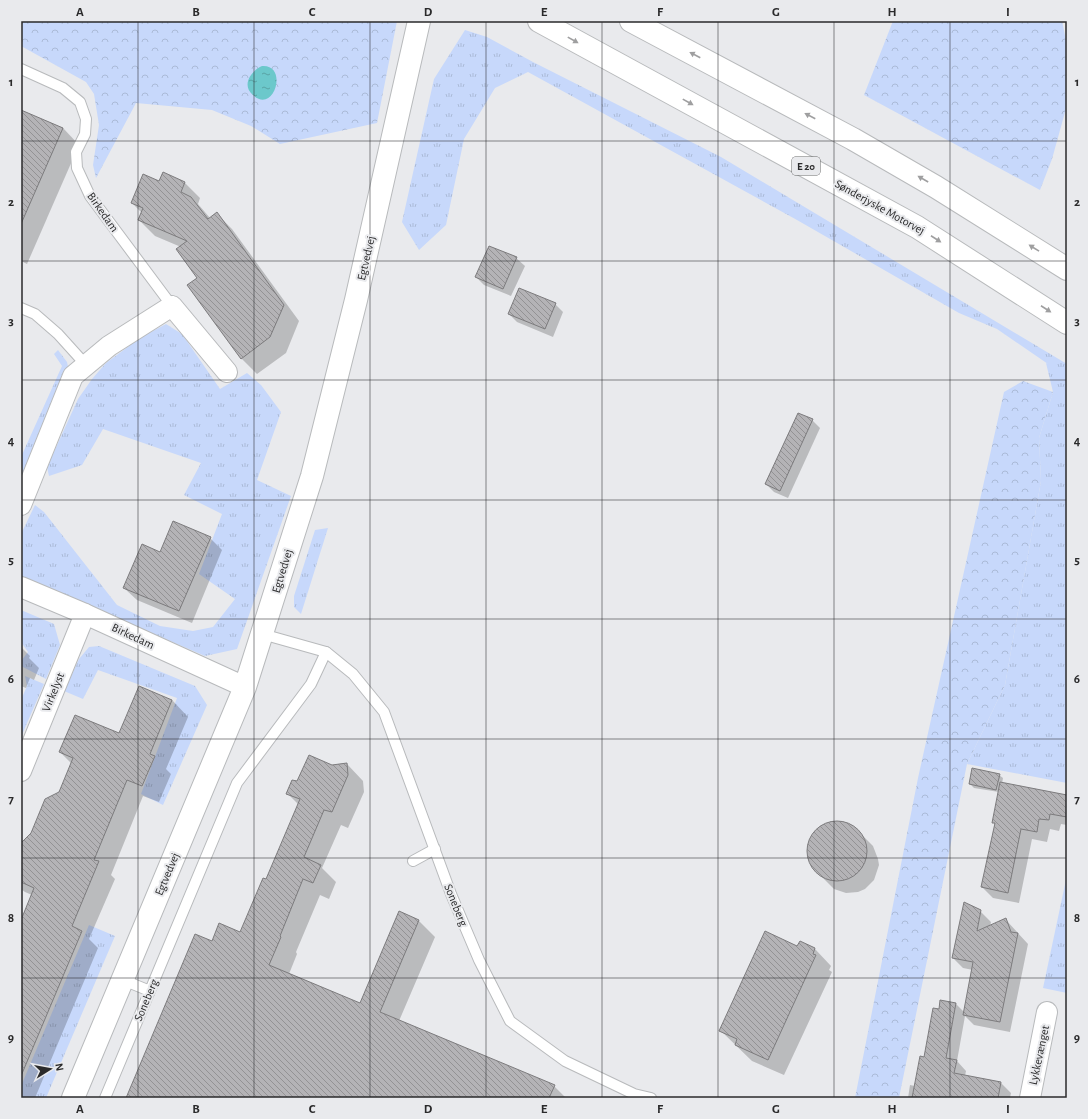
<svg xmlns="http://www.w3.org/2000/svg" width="1088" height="1119" viewBox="0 0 1088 1119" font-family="'Alegreya Sans',sans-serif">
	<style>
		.grass { fill: url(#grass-tufts) }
		.forest { fill: url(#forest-crowns) }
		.water { fill: url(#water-ripples) }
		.shadow { fill: #0003 }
		.building { fill: url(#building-back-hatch); stroke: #7c7b7d }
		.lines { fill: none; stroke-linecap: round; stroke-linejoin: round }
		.lane-casing { stroke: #b8babc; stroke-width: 12 }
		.street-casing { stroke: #b8babc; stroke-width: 22 }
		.secondary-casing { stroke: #b8babc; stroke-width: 24 }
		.highway-casing { stroke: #b8babc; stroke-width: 24 }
		.lane { stroke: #fff; stroke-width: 10 }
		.street { stroke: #fff; stroke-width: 20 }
		.secondary { stroke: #fff; stroke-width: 22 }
		.highway { stroke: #fff; stroke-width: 22 }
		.oneway { fill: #9f9fa0 }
		.grid { fill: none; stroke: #2a2a2b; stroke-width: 1; stroke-opacity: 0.55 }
		.labels { text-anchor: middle; stroke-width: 4; stroke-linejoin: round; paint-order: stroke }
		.shield { fill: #e9eaed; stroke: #636465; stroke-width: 1 }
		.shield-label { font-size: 11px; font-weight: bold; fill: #2a2a2b }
		.street-label { font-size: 12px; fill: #2a2a2b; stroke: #e9eaed }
		.neatline { fill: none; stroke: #2a2a2b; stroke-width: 1.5 }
		.grid-label { font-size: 13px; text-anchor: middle; font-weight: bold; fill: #2a2a2b }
	</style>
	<defs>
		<pattern id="grass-tufts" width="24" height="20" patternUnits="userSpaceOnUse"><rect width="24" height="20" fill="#c7d8fb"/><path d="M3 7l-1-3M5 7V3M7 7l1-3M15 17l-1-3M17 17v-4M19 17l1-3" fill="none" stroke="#abbad7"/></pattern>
		<pattern id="forest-crowns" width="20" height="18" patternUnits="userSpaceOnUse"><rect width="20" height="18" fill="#c7d8fb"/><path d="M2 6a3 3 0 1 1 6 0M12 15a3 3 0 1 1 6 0" fill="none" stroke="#abbad7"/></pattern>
		<pattern id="water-ripples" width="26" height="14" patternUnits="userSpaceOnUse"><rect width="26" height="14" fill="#6cc8cb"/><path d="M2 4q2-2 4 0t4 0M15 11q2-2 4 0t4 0" fill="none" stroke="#59a3a5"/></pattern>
		<pattern id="building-back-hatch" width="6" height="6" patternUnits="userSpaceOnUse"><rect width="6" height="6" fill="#b4b3b6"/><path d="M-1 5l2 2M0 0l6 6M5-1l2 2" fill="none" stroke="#939294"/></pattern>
	</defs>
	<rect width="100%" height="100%" fill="#e9eaed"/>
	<!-- grass -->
	<g class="grass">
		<polygon points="465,30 487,37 533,62 721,157 1067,364 1067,783 967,764 1005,685 1041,481 1039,438 1053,392 1046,363 1048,364 997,329 959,313 797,220 528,72 495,88 464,139 446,225 419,250 402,222 434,79"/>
		<polygon points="166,324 182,334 220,389 247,373 261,385 281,412 257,480 291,496 237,649 205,656 63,595 21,576 21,534 35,505 44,512 117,605 160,626 193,631 213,627 235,599 199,574 222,514 184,495 201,463 103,429 82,465 49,476 47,467 78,399 92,379 106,363 140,338"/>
		<polygon points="58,350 67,362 69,371 21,478 21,457 62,366 54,354"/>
		<polygon points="328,528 301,614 294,607 294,596 315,530"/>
		<polygon points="21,610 54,624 60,645 46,679 21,666 21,661 28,652 21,642"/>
		<polygon points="99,646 195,686 207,705 163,805 141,794 177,698 98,670 83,699 64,691 79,659 89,647"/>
		<polygon points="25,676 44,684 21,737 21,700 27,686"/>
		<polygon points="1067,875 1067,993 1043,988"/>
		<polygon points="89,925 115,936 46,1098 21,1098 21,1086"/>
	</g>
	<!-- forest -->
	<g class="forest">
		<polygon points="21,21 397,21 377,123 280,144 251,126 212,110 136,103 96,178 93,165 99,125 94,94 86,82 21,46"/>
		<polygon points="893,21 1062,21 1067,45 1067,105 1052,159 1040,190 864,95"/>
		<polygon points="1023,381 1053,392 1039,438 1041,481 1005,685 967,764 899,1098 855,1098 918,778 1004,392"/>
	</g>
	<!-- water -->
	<path class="water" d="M262,66C289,64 274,115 253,95C241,85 251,71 262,66Z"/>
	<!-- shadow -->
	<g class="shadow">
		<polygon points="21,111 63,128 79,145 27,264 21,261"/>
		<polygon points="163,173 185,183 200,198 198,204 210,218 217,214 232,229 299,321 286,353 257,374 241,358 181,247 155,236 139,220 142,213 132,203 160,182"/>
		<polygon points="516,258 525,266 511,296 484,285 476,277"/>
		<polygon points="555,304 563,312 553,337 517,322 509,314"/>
		<polygon points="812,420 820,428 788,498 774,492 766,484"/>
		<polygon points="210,538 222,550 192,623 137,600 124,588 160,553"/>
		<polygon points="21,647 30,656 29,658 39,668 34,680 30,678 26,688 21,686"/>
		<polygon points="172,700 188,717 166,769 171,774 159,802 143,796 111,875 115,879 89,939 98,948 35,1098 21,1098 21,922 32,895 25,892 21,889 21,845 31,834 59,793 72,764 60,752 119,735"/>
		<polygon points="347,764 363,781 364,792 348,828 341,825 322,868 336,882 329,899 320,895 296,952 297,954 289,974 360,1005 419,921 435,937 399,1021 554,1086 566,1098 127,1098 212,942 241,933 267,881 299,805 287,793 298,783 332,766"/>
		<polygon points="999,775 1003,778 1002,784 1067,796 1067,825 1061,824 1059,831 1050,829 1047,842 1032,839 1019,903 993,898 982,887 995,825 993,822 999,792 974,788 970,784"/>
		<polygon points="838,822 850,825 860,833 873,846 878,859 879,865 874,880 865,889 858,892 846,893 834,889 813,868 809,861 808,848 809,840 817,829 830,823"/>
		<polygon points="980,911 991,922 990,926 1006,920 1028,944 1010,1032 974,1025 965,1016 957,1061 966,1071 965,1076 1001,1083 1011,1093 1010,1098 908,1098 910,1085 915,1086 940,1010 956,1004 964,1012 973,970 963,968 953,958"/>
		<polygon points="800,942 815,949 831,966 829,970 832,972 784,1075 752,1061 720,1030 798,948"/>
	</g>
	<!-- building -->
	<g class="building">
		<polygon points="21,110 63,128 21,224"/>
		<polygon points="163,172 185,182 181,192 191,197 208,219 217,212 284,305 270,337 241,359 187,285 197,278 176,249 187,241 138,220 143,208 131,203 143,174 159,181"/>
		<polygon points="489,246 517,257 503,289 475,277"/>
		<polygon points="519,288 556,303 545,329 508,314"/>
		<polygon points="798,413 813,419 780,491 765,484"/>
		<polygon points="173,521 211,537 179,611 123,588 142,544 160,552"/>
		<polygon points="139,686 172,700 150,754 155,756 142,786 127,780 94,860 99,861 72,926 82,931 21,1076 21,920 34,888 21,882 21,843 31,833 45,799 59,792 73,758 59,752 75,715 119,733"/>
		<polygon points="309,755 332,765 347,763 348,775 332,812 324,810 304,857 321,865 313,883 303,879 280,936 281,937 269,965 360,1003 399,911 419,920 380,1012 555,1085 549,1098 126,1098 195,934 212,941 219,923 240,932 263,878 266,879 300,799 286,794 292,780 297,781"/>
		<polygon points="972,768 1000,774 996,790 969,784"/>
		<polygon points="1000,782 1067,795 1067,817 1050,814 1049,820 1039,819 1037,832 1021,829 1008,893 981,887 995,823 992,823"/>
		<circle cx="837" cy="851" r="30"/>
		<polygon points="964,902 981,910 977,931 1006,918 1011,932 1018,933 1000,1022 963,1015 973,962 952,958"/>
		<polygon points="765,931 797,946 800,941 815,948 813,954 816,955 768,1060 735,1045 737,1039 719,1031"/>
		<polygon points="940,1000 956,1003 946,1058 957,1060 954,1073 1001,1082 998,1098 912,1098 920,1056 924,1057 933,1008 939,1009"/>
	</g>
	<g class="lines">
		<!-- lane casing -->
		<g class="lane-casing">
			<g id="lane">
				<polyline points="21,69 63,88 80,102 86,119 85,134 76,152 77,168 90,196 172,306"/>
				<polyline points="21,308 35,314 58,334 86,365"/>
				<polyline points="262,634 326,652 353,674 384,712 451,894 479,960 510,1021 565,1061 634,1094 651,1098"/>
				<polyline points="413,861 435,849"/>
				<polyline points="123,980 150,991"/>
				<polyline points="105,1098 237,783 311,684 326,652"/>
			</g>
		</g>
		<!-- street casing -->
		<g class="street-casing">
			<g id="street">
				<polyline points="21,505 73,376 109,346 172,306 227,372"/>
				<polyline points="21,587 85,614 245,687"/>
				<polyline points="21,771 85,614"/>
				<polyline points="1030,1098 1047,1012"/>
			</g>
		</g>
		<!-- secondary casing -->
		<g class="secondary-casing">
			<polyline id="secondary" points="73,1098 245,687 312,476 356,300 419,21"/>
		</g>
		<!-- highway casing -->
		<g class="highway-casing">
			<g id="highway">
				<polyline points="539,21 917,227 1067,323"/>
				<polyline points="631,21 853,139 936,187 1067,269"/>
			</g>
		</g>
		<!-- lane -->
		<use href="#lane" class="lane"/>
		<!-- street -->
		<use href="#street" class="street"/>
		<!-- secondary -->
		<use href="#secondary" class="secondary"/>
		<!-- highway -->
		<use href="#highway" class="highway"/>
	</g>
	<!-- one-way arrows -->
	<defs><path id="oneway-solid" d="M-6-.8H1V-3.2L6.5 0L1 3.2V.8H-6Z"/></defs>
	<g class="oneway">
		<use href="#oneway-solid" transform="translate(573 40) rotate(29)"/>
		<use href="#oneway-solid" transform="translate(695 55) rotate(-152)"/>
		<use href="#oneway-solid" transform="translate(688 102) rotate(29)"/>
		<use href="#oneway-solid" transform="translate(810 116) rotate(-152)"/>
		<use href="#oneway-solid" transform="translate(923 179) rotate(-150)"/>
		<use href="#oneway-solid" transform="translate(936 239) rotate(33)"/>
		<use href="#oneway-solid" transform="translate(1034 248) rotate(-148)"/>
		<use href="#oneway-solid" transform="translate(1046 309) rotate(33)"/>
	</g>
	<!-- grid -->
	<path class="grid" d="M138,21V1098M254,21V1098M370,21V1098M486,21V1098M602,21V1098M718,21V1098M834,21V1098M950,21V1098M21,141H1067M21,261H1067M21,380H1067M21,500H1067M21,619H1067M21,739H1067M21,858H1067M21,978H1067"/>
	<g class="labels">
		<!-- shield labels -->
		<rect class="shield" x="792" y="157" width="28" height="18" rx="3"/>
		<g class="shield-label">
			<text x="806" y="170">E 20</text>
		</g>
		<!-- street labels -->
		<g class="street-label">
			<text transform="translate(880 207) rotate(29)" y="4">Sønderjyske Motorvej</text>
			<text transform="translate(103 212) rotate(55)" y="4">Birkedam</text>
			<text transform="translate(366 258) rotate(-77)" y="4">Egtvedvej</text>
			<text transform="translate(282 571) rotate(-73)" y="4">Egtvedvej</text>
			<text transform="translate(133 636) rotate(25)" y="4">Birkedam</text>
			<text transform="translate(53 692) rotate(-68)" y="4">Virkelyst</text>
			<text transform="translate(167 874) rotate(-67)" y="4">Egtvedvej</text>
			<text transform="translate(456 905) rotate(68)" y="4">Soneberg</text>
			<text transform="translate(146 1000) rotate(-67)" y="4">Soneberg</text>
			<text transform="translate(1039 1055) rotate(-78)" y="4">Lykkevænget</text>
		</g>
	</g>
	<!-- border -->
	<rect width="1088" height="1119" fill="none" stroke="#e9eaed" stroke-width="44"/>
	<!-- north arrow -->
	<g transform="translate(50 1069) rotate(79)" stroke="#e9eaed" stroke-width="3" paint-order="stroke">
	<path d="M0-3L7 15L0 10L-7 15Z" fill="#2a2a2b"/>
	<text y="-6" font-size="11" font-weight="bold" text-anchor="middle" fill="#2a2a2b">N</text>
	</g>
	<rect x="22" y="22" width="1044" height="1075" class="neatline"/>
	<g class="grid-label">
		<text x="80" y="16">A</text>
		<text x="196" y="16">B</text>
		<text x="312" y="16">C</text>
		<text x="428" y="16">D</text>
		<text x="544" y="16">E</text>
		<text x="660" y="16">F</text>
		<text x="776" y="16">G</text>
		<text x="892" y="16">H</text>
		<text x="1008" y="16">I</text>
		<text x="11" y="86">1</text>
		<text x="1077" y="86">1</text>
		<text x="11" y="206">2</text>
		<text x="1077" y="206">2</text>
		<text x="11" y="325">3</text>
		<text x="1077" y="325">3</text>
		<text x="11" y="445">4</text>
		<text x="1077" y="445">4</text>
		<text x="11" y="564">5</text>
		<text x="1077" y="564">5</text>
		<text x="11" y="683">6</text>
		<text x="1077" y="683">6</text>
		<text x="11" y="803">7</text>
		<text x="1077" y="803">7</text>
		<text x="11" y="922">8</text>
		<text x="1077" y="922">8</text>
		<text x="11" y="1042">9</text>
		<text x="1077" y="1042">9</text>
		<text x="80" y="1113">A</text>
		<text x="196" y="1113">B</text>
		<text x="312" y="1113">C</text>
		<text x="428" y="1113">D</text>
		<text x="544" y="1113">E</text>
		<text x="660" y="1113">F</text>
		<text x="776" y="1113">G</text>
		<text x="892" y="1113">H</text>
		<text x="1008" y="1113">I</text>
	</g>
</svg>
